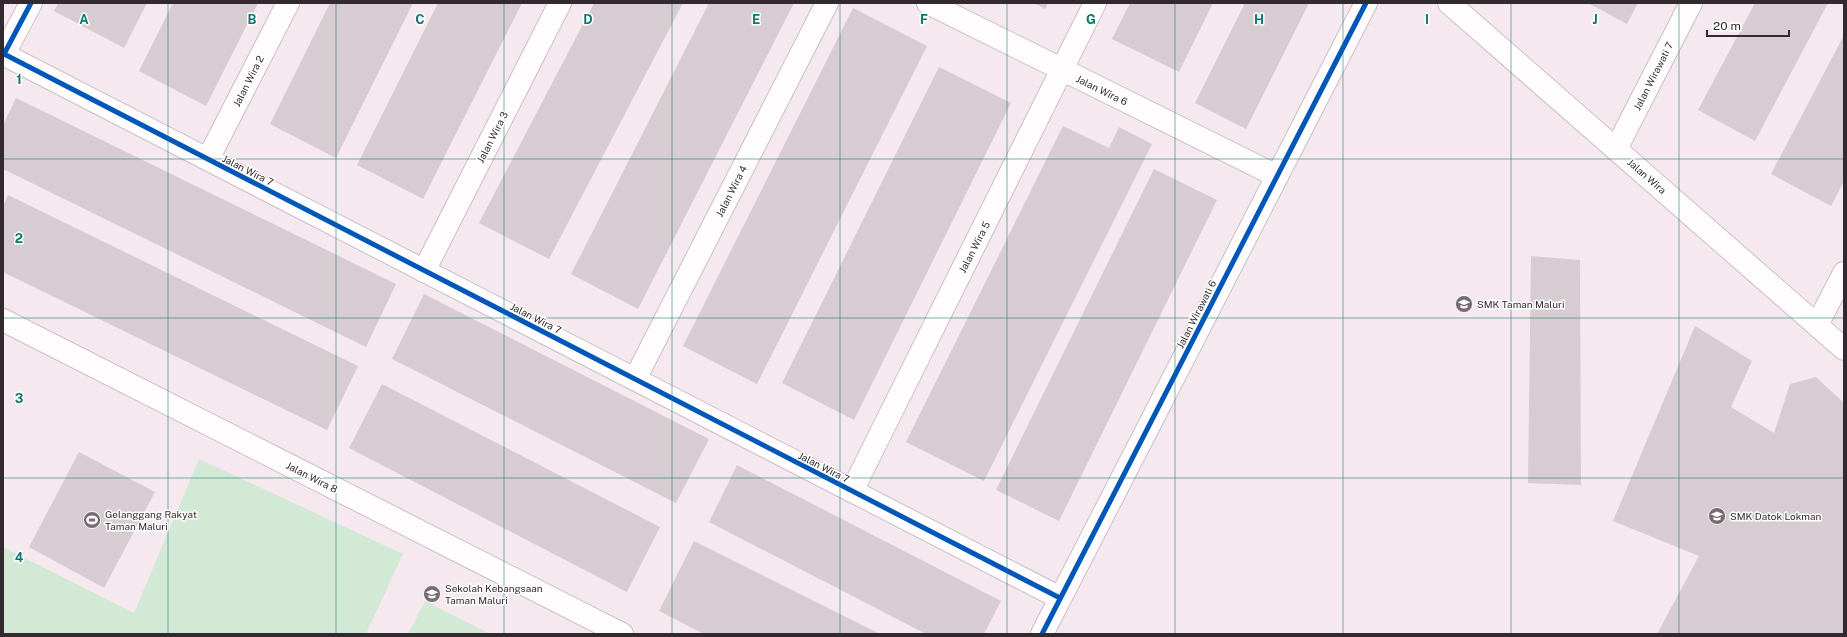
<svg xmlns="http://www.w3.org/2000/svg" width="1847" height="637" viewBox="0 0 1847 637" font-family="'Public Sans',sans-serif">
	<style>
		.green { fill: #d2e9d5 }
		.building { fill: #d7ccd2 }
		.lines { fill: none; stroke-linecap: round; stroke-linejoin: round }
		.minor-casing { stroke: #cac0c5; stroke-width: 24 }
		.minor { stroke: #fefcfd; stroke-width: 22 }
		.cycleway-casing { stroke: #fff; stroke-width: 8 }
		.cycleway { stroke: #0057b8; stroke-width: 5 }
		.grid { fill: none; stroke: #0f766e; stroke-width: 1; stroke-opacity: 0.55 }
		.labels { text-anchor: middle; stroke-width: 3; stroke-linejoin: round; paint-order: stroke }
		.street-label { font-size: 10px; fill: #322a2e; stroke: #fff }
		.poi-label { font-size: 10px; fill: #322a2e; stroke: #fff; text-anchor: start }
		.grid-label { font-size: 13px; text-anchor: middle; font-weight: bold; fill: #0f766e; stroke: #fff; stroke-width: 3; stroke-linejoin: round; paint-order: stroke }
	</style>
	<rect width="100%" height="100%" fill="#f5e8ef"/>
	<!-- green -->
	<g class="green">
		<polygon points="199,459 403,554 366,634 3,634 3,547 134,613"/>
		<polygon points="425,601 490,634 408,634"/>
	</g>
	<!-- building -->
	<g class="building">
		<polygon points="58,3 147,3 124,48 54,11"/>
		<polygon points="173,3 258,3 206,106 139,71"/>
		<polygon points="330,3 413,3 336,158 270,124"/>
		<polygon points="438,3 522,3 423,199 357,165"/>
		<polygon points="594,3 683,3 549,259 479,223"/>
		<polygon points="709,3 794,3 638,309 571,274"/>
		<polygon points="1034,3 1048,3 1045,9"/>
		<polygon points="1130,3 1213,3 1179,72 1112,39"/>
		<polygon points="1245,3 1309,3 1246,129 1195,103"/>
		<polygon points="1588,3 1638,3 1627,24"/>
		<polygon points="1755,3 1828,3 1755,141 1698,110"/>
		<polygon points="853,8 927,46 757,384 683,346"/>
		<polygon points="1844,35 1844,181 1831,206 1771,174"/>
		<polygon points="939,67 1011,103 854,420 782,383"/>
		<polygon points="16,98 396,284 366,347 3,169 3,125"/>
		<polygon points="1063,126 1109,148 1119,127 1152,144 984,481 906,442"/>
		<polygon points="1154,169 1217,200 1059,521 996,490"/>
		<polygon points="8,195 358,366 327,430 3,272 3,206"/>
		<polygon points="1531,256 1580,260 1581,485 1528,483"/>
		<polygon points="424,294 709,439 676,503 392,359"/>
		<polygon points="1695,326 1752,361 1731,407 1774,433 1790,384 1816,377 1844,403 1844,634 1657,634 1699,556 1613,521"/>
		<polygon points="382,384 660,527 627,592 349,448"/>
		<polygon points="79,452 155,492 104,588 29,547"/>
		<polygon points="737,465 1001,601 984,634 926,634 709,522"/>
		<polygon points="694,541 880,634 704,634 659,611"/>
	</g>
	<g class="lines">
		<!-- minor casing -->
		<g class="minor-casing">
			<g id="minor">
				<polyline points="928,3 1277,176"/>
				<polyline points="1449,3 1844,349"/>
				<polyline points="3,54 1060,598"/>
				<polyline points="4,54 31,3"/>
				<polyline points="1616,149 1691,3"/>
				<polyline points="208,159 288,3"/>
				<polyline points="424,271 560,3"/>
				<polyline points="3,320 622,634"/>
				<polyline points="1817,325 1844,273"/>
				<polyline points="635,379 827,3"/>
				<polyline points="852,491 1095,3"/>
				<polyline points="1042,634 1366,3"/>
			</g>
		</g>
		<!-- minor -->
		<use href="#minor" class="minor"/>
		<!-- cycleway casing -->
		<g class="cycleway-casing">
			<g id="cycleway">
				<polyline points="31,3 4,54 1060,598"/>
				<polyline points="1042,634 1366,3"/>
			</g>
		</g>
		<!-- cycleway -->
		<use href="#cycleway" class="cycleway"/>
	</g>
	<!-- grid -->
	<path class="grid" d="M168,3V634M336,3V634M504,3V634M672,3V634M840,3V634M1007,3V634M1175,3V634M1343,3V634M1511,3V634M1679,3V634M3,159H1844M3,318H1844M3,478H1844"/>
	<!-- icons -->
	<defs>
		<g id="school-disc" transform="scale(0.9)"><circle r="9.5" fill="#766c72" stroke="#fff"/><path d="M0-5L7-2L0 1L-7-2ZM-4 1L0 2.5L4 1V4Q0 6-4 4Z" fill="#fff"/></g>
		<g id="stadium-disc" transform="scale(0.9)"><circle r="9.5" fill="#766c72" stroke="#fff"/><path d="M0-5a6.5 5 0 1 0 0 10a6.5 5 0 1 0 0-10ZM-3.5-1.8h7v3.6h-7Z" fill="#fff"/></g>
	</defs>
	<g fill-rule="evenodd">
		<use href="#school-disc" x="1464" y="304"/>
		<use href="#school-disc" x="1717" y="516"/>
		<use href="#stadium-disc" x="92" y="520"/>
		<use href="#school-disc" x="432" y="594"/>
	</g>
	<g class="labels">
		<!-- street labels -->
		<g class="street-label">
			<text transform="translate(1653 76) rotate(-63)" y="4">Jalan Wirawati 7</text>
			<text transform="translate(248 81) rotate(-63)" y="4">Jalan Wira 2</text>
			<text transform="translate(1102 90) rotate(26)" y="4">Jalan Wira 6</text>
			<text transform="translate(492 137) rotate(-63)" y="4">Jalan Wira 3</text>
			<text transform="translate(248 170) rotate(27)" y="4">Jalan Wira 7</text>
			<text transform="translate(1647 176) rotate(41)" y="4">Jalan Wira</text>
			<text transform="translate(731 191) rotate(-63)" y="4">Jalan Wira 4</text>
			<text transform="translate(974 247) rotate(-63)" y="4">Jalan Wira 5</text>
			<text transform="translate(1196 314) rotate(-63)" y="4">Jalan Wirawati 6</text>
			<text transform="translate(536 318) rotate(27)" y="4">Jalan Wira 7</text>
			<text transform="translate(824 467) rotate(27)" y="4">Jalan Wira 7</text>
			<text transform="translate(312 477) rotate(27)" y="4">Jalan Wira 8</text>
		</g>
		<!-- poi labels -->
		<g class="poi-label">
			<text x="1477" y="308">SMK Taman Maluri</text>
			<text x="105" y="518">Gelanggang Rakyat<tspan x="105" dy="12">Taman Maluri</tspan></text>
			<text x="1730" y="520">SMK Datok Lokman</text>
			<text x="445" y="592">Sekolah Kebangsaan<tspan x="445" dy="12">Taman Maluri</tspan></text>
		</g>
	</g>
	<g class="grid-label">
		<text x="84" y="24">A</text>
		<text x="252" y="24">B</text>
		<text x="420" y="24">C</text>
		<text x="588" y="24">D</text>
		<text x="756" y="24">E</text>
		<text x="924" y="24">F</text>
		<text x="1091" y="24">G</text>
		<text x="1259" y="24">H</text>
		<text x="1427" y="24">I</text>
		<text x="1595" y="24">J</text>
		<text x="19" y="84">1</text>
		<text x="19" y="243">2</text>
		<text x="19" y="403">3</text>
		<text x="19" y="562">4</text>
	</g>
	<!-- border -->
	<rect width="1847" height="637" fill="none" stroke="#322a2e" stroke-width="8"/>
	<!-- scale -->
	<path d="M1707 30v6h82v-6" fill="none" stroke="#322a2e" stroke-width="2"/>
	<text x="1713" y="30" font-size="12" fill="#322a2e" stroke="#ffffff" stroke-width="3" paint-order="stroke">20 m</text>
</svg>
